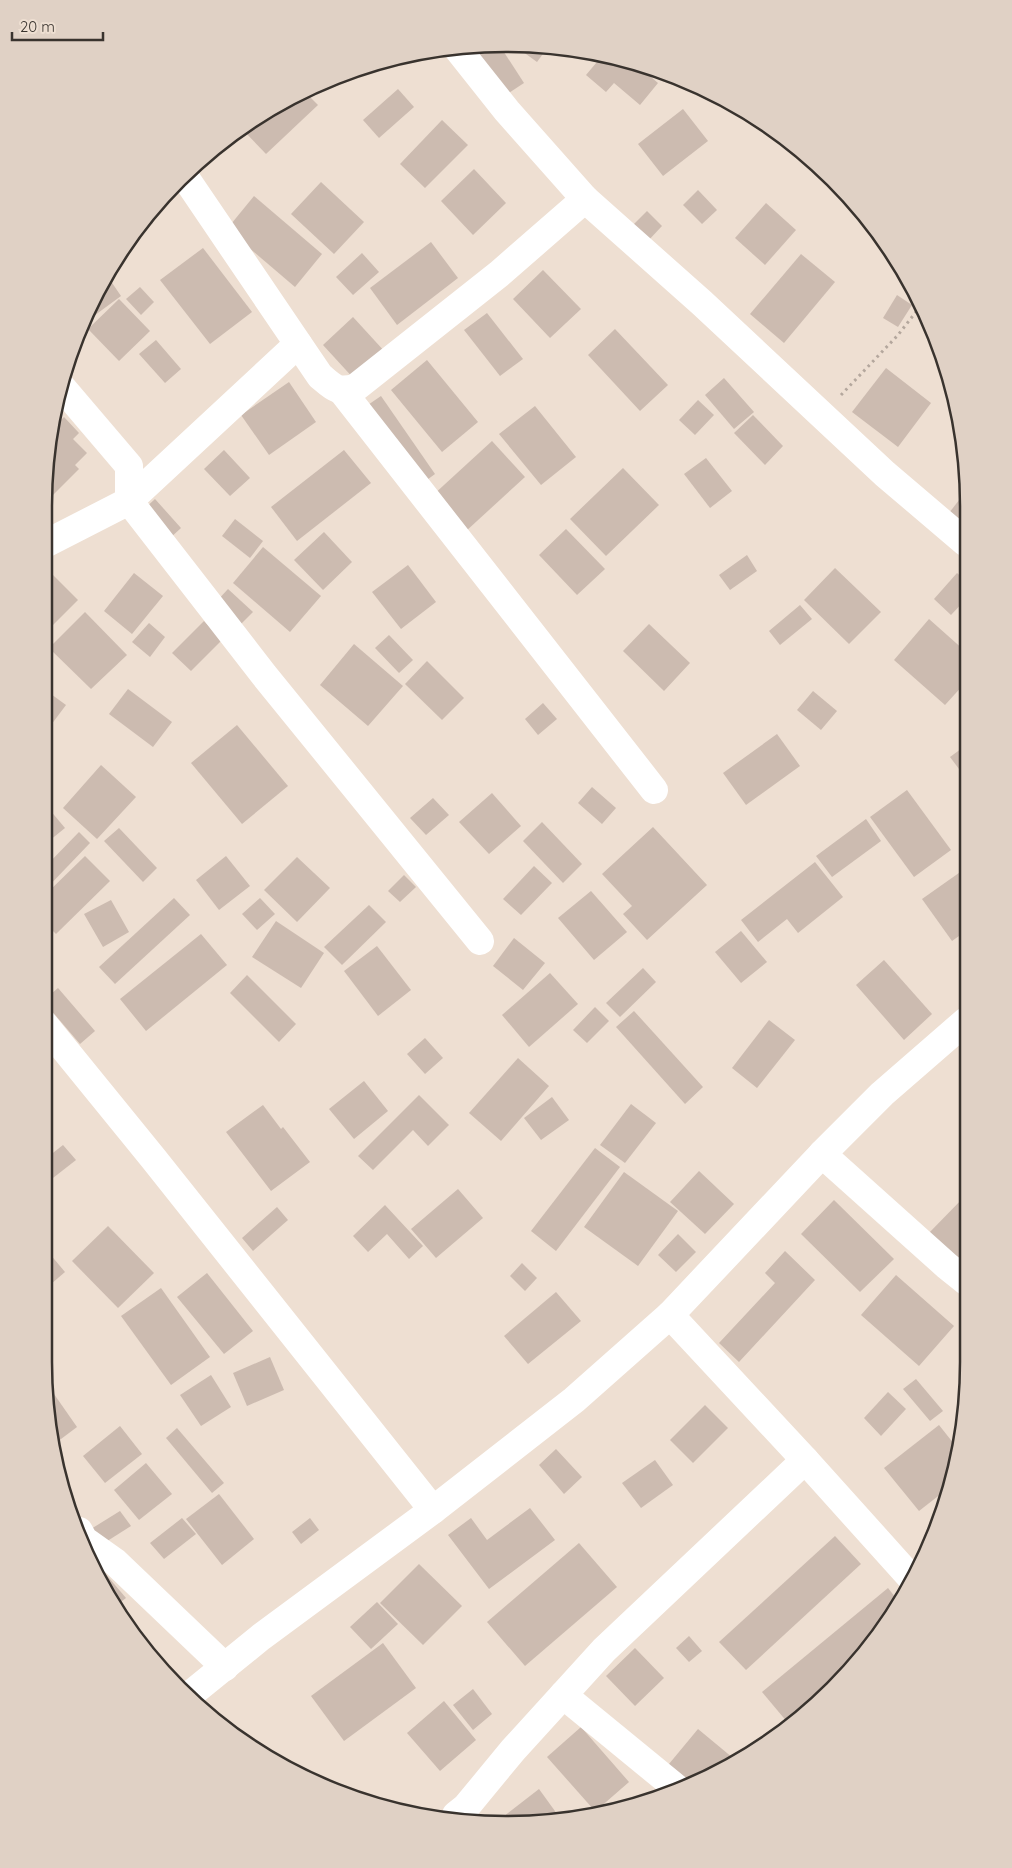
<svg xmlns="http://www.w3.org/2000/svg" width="1012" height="1868" viewBox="0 0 1012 1868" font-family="Quicksand,sans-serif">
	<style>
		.building { fill: #ccbbb0 }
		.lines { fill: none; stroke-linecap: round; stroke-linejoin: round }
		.path { stroke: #b4a79d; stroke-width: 3; stroke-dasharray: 2.5 4; stroke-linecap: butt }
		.minor { stroke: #fff; stroke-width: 28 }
		.rim { fill: none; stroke: #39332e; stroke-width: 2.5 }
	</style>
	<rect width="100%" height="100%" fill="#eedfd2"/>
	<!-- building -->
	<g class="building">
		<polygon points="493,45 500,46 524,83 504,96 477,55"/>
		<polygon points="515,46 548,47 537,62"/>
		<polygon points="602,56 636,64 658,83 640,105 614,83 606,92 586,75"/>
		<polygon points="398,89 414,107 379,138 363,120"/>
		<polygon points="304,91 318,105 266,154 242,129"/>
		<polygon points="683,109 708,141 663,176 638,144"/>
		<polygon points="442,120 468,145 425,188 400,164"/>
		<polygon points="772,131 806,155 803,160 770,134"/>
		<polygon points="474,169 506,203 473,235 441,201"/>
		<polygon points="321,182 364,222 334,254 291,214"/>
		<polygon points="698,190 717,210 702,224 683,205"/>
		<polygon points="254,196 322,254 295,287 227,229"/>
		<polygon points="766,203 796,230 765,265 735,238"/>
		<polygon points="647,211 662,226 647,242 632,226"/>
		<polygon points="148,216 153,223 130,242 129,242"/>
		<polygon points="431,242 458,278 397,325 370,288"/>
		<polygon points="203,248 252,312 210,344 160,280"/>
		<polygon points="362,253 379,272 353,295 336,277"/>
		<polygon points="801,254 835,282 784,343 750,314"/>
		<polygon points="543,270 581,309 550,338 513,299"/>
		<polygon points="106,274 121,296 87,321 106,275"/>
		<polygon points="140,287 154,302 141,315 126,299"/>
		<polygon points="897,295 912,305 898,327 883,318"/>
		<polygon points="119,299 150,331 119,361 88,329"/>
		<polygon points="487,313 523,359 500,376 464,330"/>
		<polygon points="353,317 386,353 356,381 323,345"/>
		<polygon points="615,329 668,385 640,411 588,355"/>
		<polygon points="156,340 181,369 165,383 139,354"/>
		<polygon points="427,360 478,422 442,452 391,390"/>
		<polygon points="886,368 931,403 898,447 852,412"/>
		<polygon points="724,378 754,412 734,429 705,395"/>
		<polygon points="289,382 316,422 269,455 241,415"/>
		<polygon points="381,396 435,474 416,488 362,409"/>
		<polygon points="698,400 714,415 695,435 679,420"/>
		<polygon points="535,406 576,457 541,485 499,434"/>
		<polygon points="753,415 783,446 765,465 734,433"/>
		<polygon points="64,417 79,433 73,439 87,453 75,465 79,469 45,503 45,476 53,428"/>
		<polygon points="492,441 525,477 465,532 432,496"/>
		<polygon points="224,450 250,478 230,496 204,469"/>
		<polygon points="344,450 371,483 297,541 271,507"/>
		<polygon points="706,458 732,491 710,508 684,474"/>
		<polygon points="623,468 659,505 606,556 570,519"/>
		<polygon points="963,495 964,496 965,525 949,513"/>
		<polygon points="155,499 181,528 169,539 143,510"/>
		<polygon points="235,519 263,541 250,558 222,536"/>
		<polygon points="566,529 605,569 577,595 539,555"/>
		<polygon points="324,532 352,562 323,590 294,560"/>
		<polygon points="263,547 321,596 290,632 233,583"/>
		<polygon points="747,555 757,571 730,590 719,575"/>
		<polygon points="408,565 436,602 401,629 372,592"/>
		<polygon points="835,568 881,612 849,644 804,600"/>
		<polygon points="49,571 78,600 49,629 45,625 45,576"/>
		<polygon points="134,573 163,596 132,634 104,611"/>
		<polygon points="957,573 965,580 965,600 951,615 934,599"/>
		<polygon points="228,589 253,612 240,625 216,602"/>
		<polygon points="800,605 812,619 780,645 769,631"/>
		<polygon points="85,612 127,655 91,689 49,648"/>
		<polygon points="929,619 965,651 965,683 945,705 894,660"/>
		<polygon points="204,621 222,640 191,671 172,653"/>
		<polygon points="149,623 165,637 150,657 132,642"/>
		<polygon points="649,624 690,663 664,691 623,651"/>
		<polygon points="389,635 413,660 399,673 375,648"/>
		<polygon points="354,644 403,686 368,726 320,685"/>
		<polygon points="427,661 464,698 442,720 405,684"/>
		<polygon points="44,689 66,705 51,725 44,720"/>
		<polygon points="128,689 172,722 153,747 109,714"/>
		<polygon points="813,691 837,711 821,730 797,710"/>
		<polygon points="543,703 557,719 538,735 525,719"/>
		<polygon points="237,725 288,786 242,824 191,763"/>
		<polygon points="777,734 800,766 746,805 723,773"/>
		<polygon points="965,746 965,777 950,757"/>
		<polygon points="101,765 136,797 97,839 63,808"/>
		<polygon points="592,787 616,808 602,824 578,803"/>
		<polygon points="907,790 951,850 914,877 870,817"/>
		<polygon points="492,793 521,826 489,854 459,822"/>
		<polygon points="433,798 449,815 426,835 410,818"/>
		<polygon points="44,803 65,828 44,845"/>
		<polygon points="866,819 881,841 832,877 816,856"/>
		<polygon points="542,822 582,864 563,883 523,841"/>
		<polygon points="653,827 707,885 647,940 623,914 632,906 602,874"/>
		<polygon points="119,828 157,868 143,882 104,841"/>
		<polygon points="79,832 90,843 44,891 44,868"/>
		<polygon points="85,856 110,881 56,934 44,922 44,896"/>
		<polygon points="226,856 250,886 219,910 196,880"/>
		<polygon points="297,857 330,888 297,922 264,890"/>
		<polygon points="815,862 843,897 798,933 787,919 758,942 741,920"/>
		<polygon points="534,866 552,883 521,915 503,899"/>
		<polygon points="966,868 966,931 952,941 922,899"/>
		<polygon points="404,875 416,887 400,902 388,891"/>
		<polygon points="591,891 627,932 594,960 558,918"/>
		<polygon points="174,898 190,915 115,984 99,967"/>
		<polygon points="260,898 275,914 257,930 242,914"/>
		<polygon points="111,900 129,932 103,947 84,914"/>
		<polygon points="369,905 386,922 342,965 324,947"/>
		<polygon points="276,921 324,953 301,988 252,957"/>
		<polygon points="741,931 767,962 741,983 715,952"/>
		<polygon points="201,934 227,965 146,1031 120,999"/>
		<polygon points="514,938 545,963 523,990 493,966"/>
		<polygon points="377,946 411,990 378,1016 344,971"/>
		<polygon points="884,960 932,1014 904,1040 856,985"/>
		<polygon points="643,968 656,982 620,1017 606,1003"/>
		<polygon points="550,973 578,1004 529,1047 502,1015"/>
		<polygon points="247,975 296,1024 279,1042 230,993"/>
		<polygon points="58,988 95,1031 80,1044 44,1002 44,1000"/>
		<polygon points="595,1007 609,1021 587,1043 573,1030"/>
		<polygon points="634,1011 703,1087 685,1104 616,1027"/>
		<polygon points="769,1020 795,1040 757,1088 732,1068"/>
		<polygon points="425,1038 443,1058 425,1074 407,1054"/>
		<polygon points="518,1058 549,1086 501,1141 469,1113"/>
		<polygon points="364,1081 388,1111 354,1139 329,1109"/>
		<polygon points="419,1095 449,1125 428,1146 413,1130 373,1170 358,1156"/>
		<polygon points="552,1097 569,1120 541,1140 524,1118"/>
		<polygon points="631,1104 656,1123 625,1163 600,1145"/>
		<polygon points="263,1105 281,1129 283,1127 310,1162 271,1191 226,1132"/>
		<polygon points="63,1145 76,1160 44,1185 44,1160"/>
		<polygon points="595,1148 620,1167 556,1251 531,1231"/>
		<polygon points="699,1171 734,1204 705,1234 670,1202"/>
		<polygon points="624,1172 678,1211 638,1266 584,1227"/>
		<polygon points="458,1189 483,1218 436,1258 411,1229"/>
		<polygon points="967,1194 967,1264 927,1235"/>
		<polygon points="834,1200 894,1259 860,1292 801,1234"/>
		<polygon points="385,1205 423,1246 409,1259 387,1234 368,1252 353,1236"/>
		<polygon points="277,1207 288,1220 253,1251 242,1238"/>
		<polygon points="108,1226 154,1273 118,1308 72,1261"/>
		<polygon points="678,1234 696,1252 676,1272 658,1255"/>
		<polygon points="44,1247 65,1272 44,1290"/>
		<polygon points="785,1251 815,1280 739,1362 719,1343 775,1283 765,1273"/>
		<polygon points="522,1263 537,1278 525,1291 510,1276"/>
		<polygon points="207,1273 253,1331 224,1354 177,1297"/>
		<polygon points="896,1275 954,1326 919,1366 861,1315"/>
		<polygon points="161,1288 210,1357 171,1385 121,1316"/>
		<polygon points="556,1292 581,1321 528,1364 504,1336"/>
		<polygon points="270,1357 284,1390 247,1406 233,1373"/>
		<polygon points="211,1375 231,1407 201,1426 180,1395"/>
		<polygon points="916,1379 943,1411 930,1421 903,1389"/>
		<polygon points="47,1384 77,1427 57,1442 49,1396"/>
		<polygon points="888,1392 906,1409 881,1436 864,1418"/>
		<polygon points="705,1405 728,1428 693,1463 670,1440"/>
		<polygon points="939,1425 958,1449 952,1482 951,1486 919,1511 884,1468"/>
		<polygon points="120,1426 142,1454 105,1483 83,1456"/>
		<polygon points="177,1428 224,1483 212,1493 166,1438"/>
		<polygon points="556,1449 582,1477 564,1494 539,1465"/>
		<polygon points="655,1460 673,1485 641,1508 622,1483"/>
		<polygon points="146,1463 172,1494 139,1520 114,1490"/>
		<polygon points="219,1494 254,1539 222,1565 186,1519"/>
		<polygon points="530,1508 555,1540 489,1589 448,1535 471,1518 487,1540"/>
		<polygon points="120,1511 131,1526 101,1545 91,1529"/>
		<polygon points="182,1518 196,1534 164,1559 150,1543"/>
		<polygon points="310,1518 319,1530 301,1544 292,1532"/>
		<polygon points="835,1536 861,1564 746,1670 719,1642"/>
		<polygon points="579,1543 617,1587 525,1666 487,1622"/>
		<polygon points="419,1564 462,1606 423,1645 380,1603"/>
		<polygon points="98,1565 126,1598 118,1604 98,1566"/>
		<polygon points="888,1588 899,1602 811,1709 788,1723 762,1692"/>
		<polygon points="377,1602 398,1624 371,1649 350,1627"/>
		<polygon points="689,1636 702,1651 689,1662 676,1648"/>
		<polygon points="383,1643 416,1688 344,1741 311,1696"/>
		<polygon points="635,1648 664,1678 635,1706 606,1676"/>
		<polygon points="473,1689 492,1714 473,1730 453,1705"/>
		<polygon points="444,1701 476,1740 440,1771 407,1733"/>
		<polygon points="581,1727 629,1782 598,1809 594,1810 547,1757"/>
		<polygon points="698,1729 733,1758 686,1787 664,1770"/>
		<polygon points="539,1789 560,1818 537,1823 499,1820"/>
	</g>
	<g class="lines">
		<!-- path -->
		<polyline class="path" points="841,395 898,335 919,308"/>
		<!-- minor -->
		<g class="minor">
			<polyline points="457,48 507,111 585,199 702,303 885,474 965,542"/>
			<path d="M185,177L320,376C334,388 336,392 355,388L499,274L585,199"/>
			<polyline points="298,344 129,501 264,675 480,941"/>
			<polyline points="342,391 654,790"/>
			<polyline points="45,544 129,501 129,466 60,385"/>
			<polyline points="44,1024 153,1158 433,1510"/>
			<polyline points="822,1154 947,1266 967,1282"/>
			<polyline points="670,1315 805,1460 912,1579"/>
			<polyline points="79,1531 84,1540 115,1562 225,1667"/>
			<polyline points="192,1693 261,1637 433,1510 574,1400 670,1315 822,1154 882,1094 966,1021"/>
			<polyline points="563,1695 679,1790"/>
			<polyline points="456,1815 466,1807 513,1750 604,1650 805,1460"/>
		</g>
	</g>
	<!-- crop -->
	<path d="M0 0H1012V1868H0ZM506 52H506A454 454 0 0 1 960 506V1362A454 454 0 0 1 506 1816H506A454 454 0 0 1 52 1362V506A454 454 0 0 1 506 52Z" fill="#e0d1c5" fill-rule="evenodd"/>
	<path class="rim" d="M506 52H506A454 454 0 0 1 960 506V1362A454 454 0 0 1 506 1816H506A454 454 0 0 1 52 1362V506A454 454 0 0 1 506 52Z"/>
	<!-- scale -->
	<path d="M12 32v8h91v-8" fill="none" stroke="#39332e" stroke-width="2.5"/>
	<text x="20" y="32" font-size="15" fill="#39332e" stroke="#eedfd2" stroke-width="4" paint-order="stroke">20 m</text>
</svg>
